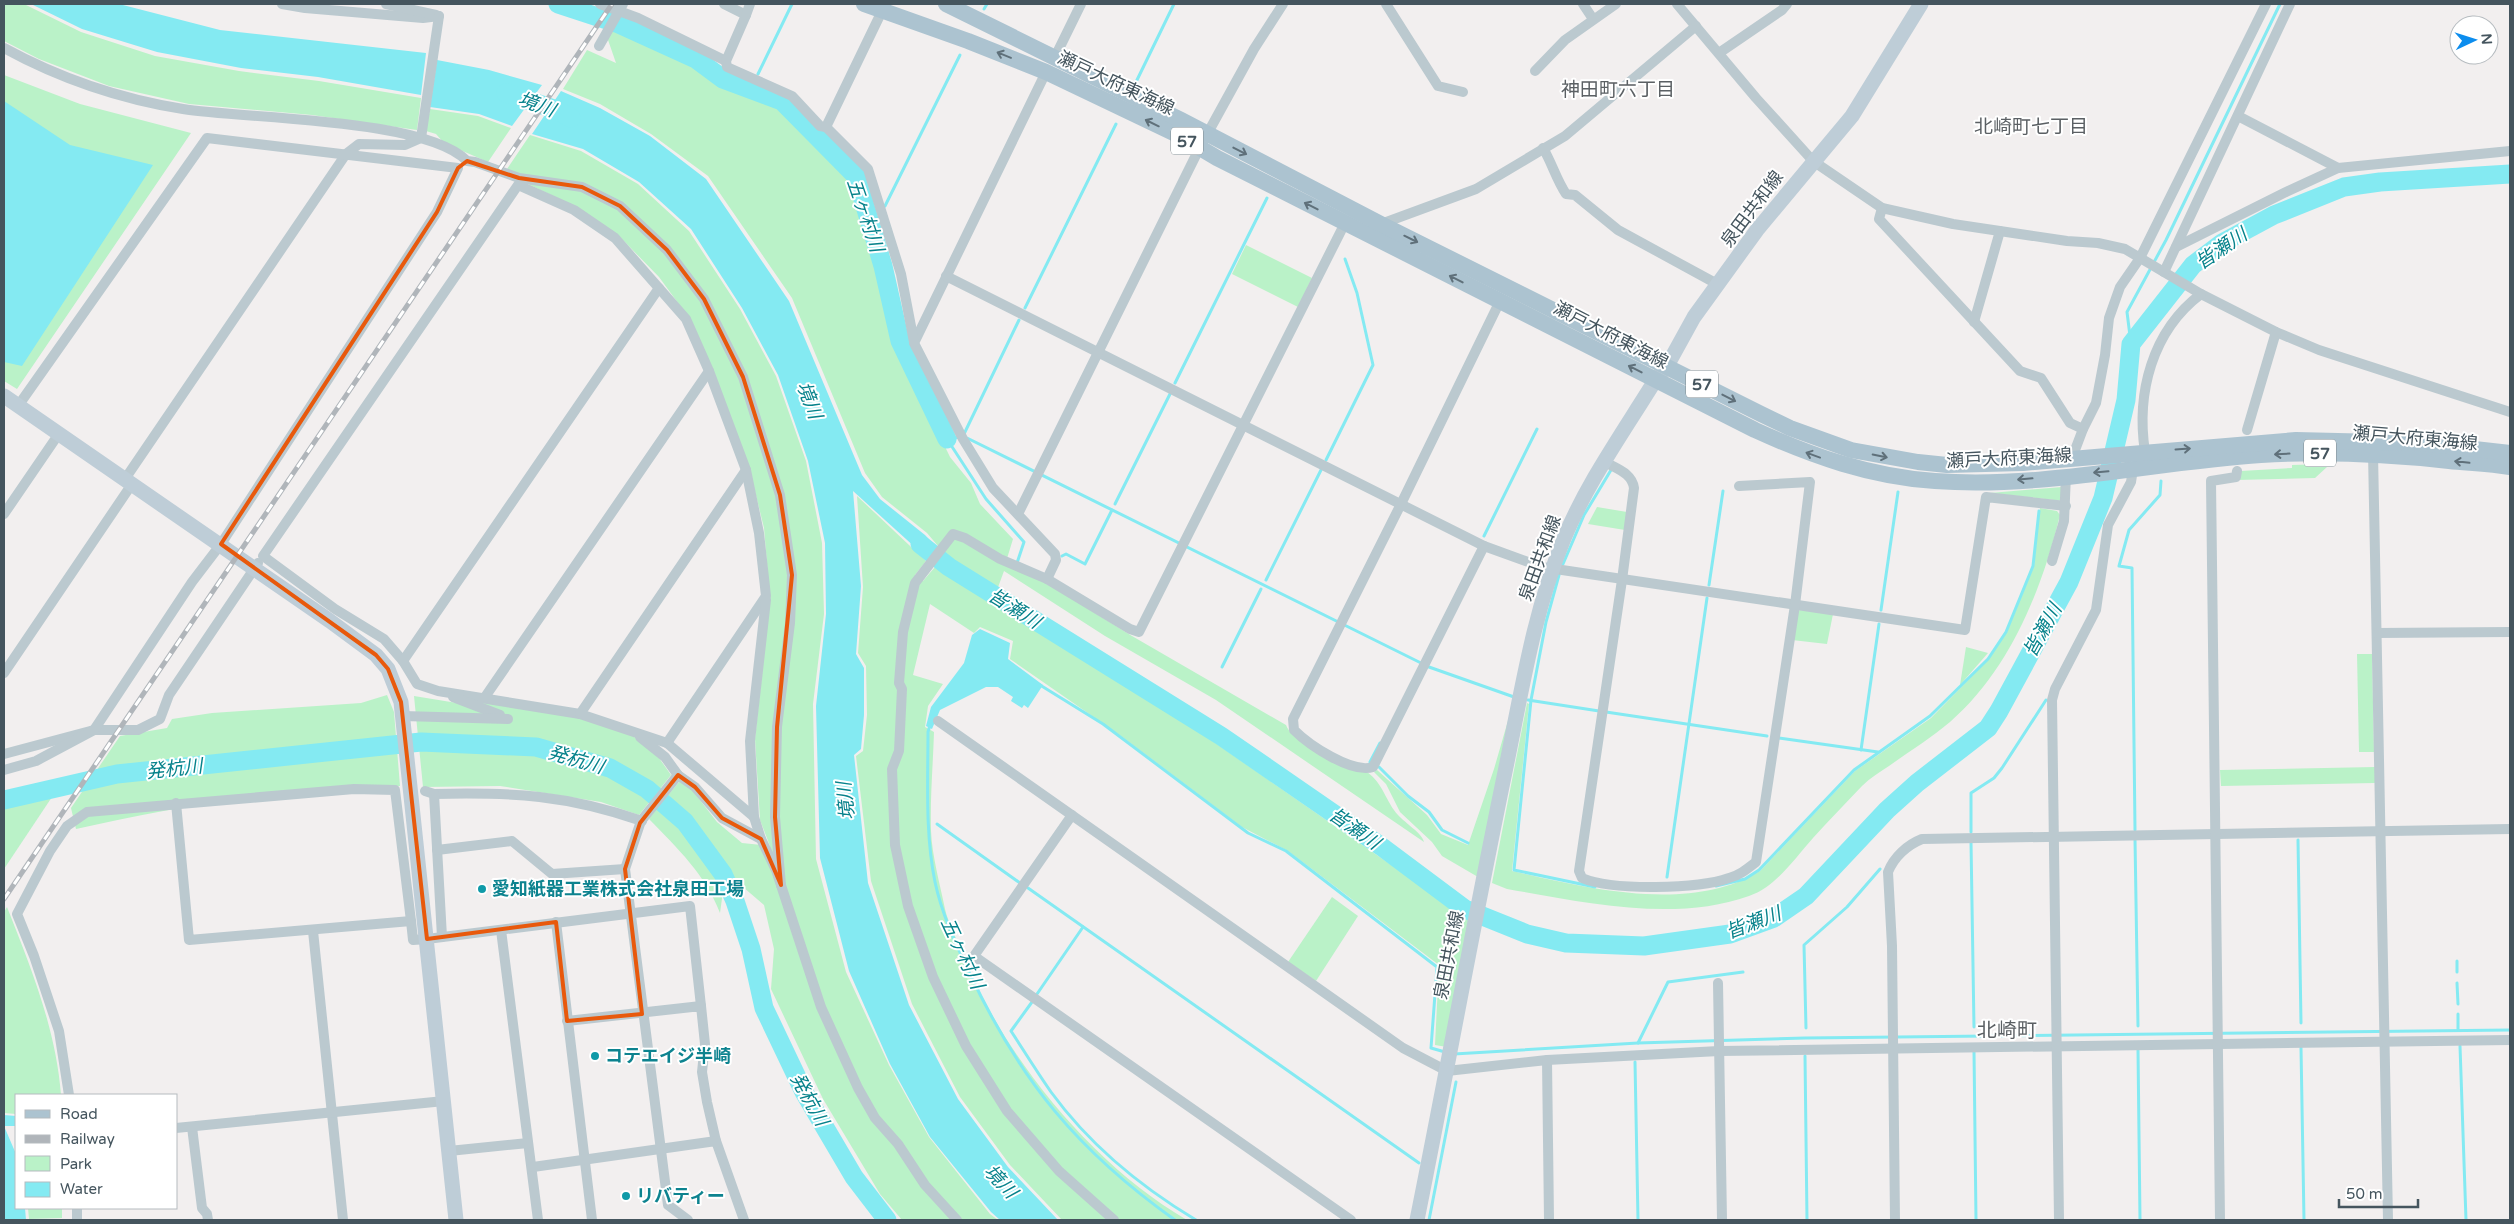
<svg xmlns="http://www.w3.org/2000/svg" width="2514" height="1224" viewBox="0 0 2514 1224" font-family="'Varela Round','Noto Sans JP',sans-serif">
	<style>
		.green { fill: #baf2c8 }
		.water { fill: #84eaf2 }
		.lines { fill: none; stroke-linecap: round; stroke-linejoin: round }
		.stream { stroke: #84eaf2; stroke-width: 3 }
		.river { stroke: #84eaf2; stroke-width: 19 }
		.street { stroke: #bbc9cf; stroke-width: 10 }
		.secondary { stroke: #becdd7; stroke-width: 15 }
		.primary { stroke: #acc3d0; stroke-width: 16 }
		.rail-casing { stroke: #b0b5ba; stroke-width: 5 }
		.rail { stroke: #fff; stroke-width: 3; stroke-dasharray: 9; stroke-linecap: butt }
		.oneway { stroke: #5f707a }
		.marked { fill: none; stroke: #e8590c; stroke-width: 4; stroke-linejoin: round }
		.culture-dot { fill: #0f9aa8; stroke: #fff; stroke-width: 2 }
		.labels { text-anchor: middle; stroke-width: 4; stroke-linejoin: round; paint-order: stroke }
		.shield { fill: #fff; stroke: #7d888e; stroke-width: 1 }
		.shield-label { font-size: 16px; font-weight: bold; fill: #45555e }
		.street-label { font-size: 18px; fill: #45555e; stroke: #fff }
		.culture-label { font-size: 18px; font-weight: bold; fill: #0d838f; stroke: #fff; text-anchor: start }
		.neighbourhood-label { font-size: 19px; fill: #5b6064; stroke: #fff }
		.water-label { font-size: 19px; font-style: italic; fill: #06828b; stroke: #fff }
		.quarter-label { font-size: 20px; fill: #5b6064; stroke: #fff }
	</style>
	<rect width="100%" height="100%" fill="#f2efef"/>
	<!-- green -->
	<g class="green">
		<polygon points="4,4 24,4 81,32 155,56 239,71 319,81 421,98 417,130 312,115 189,104 109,86 39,59 4,41"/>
		<path d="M611,30L694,62L721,84L779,104L852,178L880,268L895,343L950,457L971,483L980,504L1013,539L1005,565L1045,582L1132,636L1286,725C1293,746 1349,759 1367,772C1383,783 1386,802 1398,815C1405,823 1422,833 1424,842L1216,700L1105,636L1004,571L997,590L944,553L927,533L882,497L865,473L792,298L708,176L651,134L600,104L563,89L587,50L616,63L607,37Z"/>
		<polygon points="4,75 80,104 191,133 17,389 4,381"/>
		<polygon points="430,109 478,116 511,128 488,162 444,143 436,134 426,131"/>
		<polygon points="530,135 581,151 638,184 689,231 740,309 776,376 806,461 822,543 824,614 813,704 816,859 846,972 889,1065 929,1137 990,1214 998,1220 902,1220 880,1194 823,1099 771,989 774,949 764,905 736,881 696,824 668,795 680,781 692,790 717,822 742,843 770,846 760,820 755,739 770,599 764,528 749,467 689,318 659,277 619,236 576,207 528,184 507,169"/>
		<polygon points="1246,245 1312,278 1298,307 1232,274"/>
		<polygon points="2326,464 2327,467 2315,478 2237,480 2241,471 2292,468 2292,465"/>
		<polygon points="2062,487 2063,501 1990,493"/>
		<path d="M857,496L926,561L915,575L923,581L935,567L1185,722L1472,921L1447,1047L1435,1045L1439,965L1288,851L1242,827L1121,736L1010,659L1013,641L980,627L974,633L930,604L913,675L943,684L928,706L925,727L934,732C933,765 930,798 931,831C932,856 940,884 945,909C948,922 955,935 960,948C1001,1053 1089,1163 1187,1220H1062L1010,1165L960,1097L912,1004L871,881L856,756L863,751L867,715L866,666L858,653L863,587Z"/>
		<polygon points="1597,507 1627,512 1625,530 1588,524"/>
		<path d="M2040,508L2057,511L2060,515C2042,589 2010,670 1950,722C1931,738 1910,751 1889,766C1880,772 1870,778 1862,786C1846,803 1829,820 1813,838C1795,858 1776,887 1749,896C1674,923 1583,902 1507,889L1492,883L1527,703L1529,704L1512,871C1587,888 1690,914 1760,871L1855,771L1931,718L1988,660L2007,632L2034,566Z"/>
		<polygon points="1800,610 1833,614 1827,644 1792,640 1796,612"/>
		<polygon points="1966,647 1988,653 1960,685"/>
		<polygon points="2357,654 2372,654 2374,752 2359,752"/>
		<path d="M387,695L394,712L400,786C293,786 180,806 76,829L71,808L120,736L167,728L172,719L212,713L361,703Z"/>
		<polygon points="414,696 457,703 484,701 578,718 632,735 659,758 671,775 639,815 601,802 500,786 423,787"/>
		<polygon points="1514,700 1478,877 1442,856 1432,842 1400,812 1386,784 1374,772 1377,770 1427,815 1441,834 1468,845 1494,769"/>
		<polygon points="2375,767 2375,783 2221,786 2220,770"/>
		<polygon points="54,794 4,869 4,808"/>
		<path d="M659,805L695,845L724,884L720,913C705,874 678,849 649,819Z"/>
		<polygon points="1332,897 1358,916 1316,981 1288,962"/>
		<path d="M7,907C31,968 56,1029 61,1095H16V1114L4,1113V912Z"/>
		<polygon points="28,1208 62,1208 62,1218 29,1219"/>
	</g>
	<!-- water -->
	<g class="water">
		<polygon points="31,4 119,4 220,30 426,53 421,95 318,77 241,68 157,52 82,29"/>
		<polygon points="437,60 489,70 542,85 512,126 479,114 430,107"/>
		<polygon points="561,91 600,108 650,136 706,179 789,301 862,475 880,499 925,535 936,547 928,559 853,491 861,586 856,654 864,668 864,715 861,749 854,755 868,883 909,1005 958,1099 1008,1167 1058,1220 1000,1220 991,1212 930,1137 890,1064 849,971 820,858 816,706 826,614 825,543 808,461 778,375 742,308 691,229 639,182 583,149 532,134"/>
		<polygon points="4,101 70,145 153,165 22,366 4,362"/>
		<polygon points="980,629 1010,643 1008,659 1043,685 1028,708 1024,705 1022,708 1011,701 1013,697 998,687 986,687 940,710 932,729 926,726 931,707 964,663 972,635"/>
		<polygon points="65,782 57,792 4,806 4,795"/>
		<polygon points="4,1115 16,1116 16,1126 4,1126 16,1154 16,1208 25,1208 26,1220 4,1220"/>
	</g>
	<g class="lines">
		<!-- stream -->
		<g class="stream">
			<polyline points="984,9 987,4"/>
			<polyline points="758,74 792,4"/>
			<polyline points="1136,82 1174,4"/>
			<polyline points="750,89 753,83"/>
			<polyline points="885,206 960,55"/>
			<polyline points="866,211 875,210"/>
			<polyline points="1025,308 1116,124"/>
			<polyline points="2131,344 2127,312 2166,240 2280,4"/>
			<polyline points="1175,383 1267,198"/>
			<polyline points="964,434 1019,320"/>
			<polyline points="961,437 947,439 986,499 1024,542 1017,563"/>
			<polyline points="967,438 1421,663"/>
			<polyline points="1326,460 1373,365 1357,293 1345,259"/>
			<polyline points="1115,504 1170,394"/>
			<polyline points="1484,536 1537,429"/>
			<polyline points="1062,556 1066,554 1085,564 1112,510"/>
			<polyline points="1563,564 1584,515 1611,470"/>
			<polyline points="1559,575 1546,622 1531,700 1514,870 1595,887"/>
			<polyline points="1266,580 1321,470"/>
			<polyline points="1709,585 1723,491"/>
			<polyline points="1881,610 1898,492"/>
			<polyline points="1222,667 1261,589"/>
			<polyline points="1429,667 1514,697"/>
			<polyline points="1040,685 1103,724 1248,833 1286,851 1437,967 1431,1048 1445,1052"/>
			<polyline points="1528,700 1599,711"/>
			<polyline points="1606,712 1767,736"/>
			<path d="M930,725L928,732C928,781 925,833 935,882C942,915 956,944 970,974C1021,1082 1078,1151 1175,1220"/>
			<polyline points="1779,738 1878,752"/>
			<polyline points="1861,750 1879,624"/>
			<polyline points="1370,762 1380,743"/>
			<polyline points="1379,767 1408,796 1429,812 1442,830 1468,843"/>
			<polyline points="937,824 1020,883"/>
			<polyline points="2135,830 2132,568 2119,566 2129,530 2160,495 2161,481"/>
			<polyline points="1971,832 1971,793 1994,778 2002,768 2046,700"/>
			<polyline points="2135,839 2138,1026"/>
			<polyline points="2298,840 2301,1023"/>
			<polyline points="1971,842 1974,1027"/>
			<polyline points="1667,877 1707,598"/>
			<polyline points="1716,886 1745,879 1759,870 1854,770 1930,716 1988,659 2006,632 2033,566 2039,511"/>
			<polyline points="1028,888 1419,1163"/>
			<polyline points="2457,961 2457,972"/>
			<polyline points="2457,983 2458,1004"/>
			<polyline points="1037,994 1083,927"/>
			<path d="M1032,1002L1011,1031C1024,1051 1037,1072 1051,1092C1089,1144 1141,1187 1196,1220"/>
			<polyline points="2458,1014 2458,1030"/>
			<polyline points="1806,1028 1804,945 1847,907 1880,869"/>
			<polyline points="1638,1043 1668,982 1743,972"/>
			<polyline points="2460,1046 2466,1220"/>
			<polyline points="2301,1048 2304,1220"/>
			<polyline points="2138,1050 2140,1220"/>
			<polyline points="1974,1051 1976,1220"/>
			<polyline points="1454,1054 1638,1043 1805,1038 2510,1030"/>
			<polyline points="1805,1056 1807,1220"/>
			<polyline points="1635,1062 1638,1220"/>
			<polyline points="1429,1220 1456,1082"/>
		</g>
		<!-- river -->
		<g class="river">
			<polyline points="558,4 619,24 696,59 723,79 782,101 856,176 883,266 900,341 947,439"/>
			<polyline points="506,93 557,110 571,118"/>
			<polyline points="920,544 949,567 1221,736 1382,847 1465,909 1527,934 1566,943 1644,946 1730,934 1774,918 1806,896 1887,810 1917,783 1988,728 1999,711 2069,582 2103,498 2126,400 2131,344 2193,265 2222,243 2274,215 2344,187 2380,182 2510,174"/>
			<polyline points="4,800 117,774 421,742 536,747 610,768 647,789 685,822 723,874 735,901 751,949 764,1008 804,1092 854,1177 887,1220"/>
		</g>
		<!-- street -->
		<g class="street">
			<polyline points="282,4 305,8 423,18 439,16"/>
			<polyline points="386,4 436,15"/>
			<polyline points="600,4 638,18 726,61"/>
			<polyline points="724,4 746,15 726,61 727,67 792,96 820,126 826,127 882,11"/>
			<polyline points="1386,4 1438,86 1463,92"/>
			<polyline points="1583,4 1593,19"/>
			<polyline points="1677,4 1756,98 1813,161 1882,208 1953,224 2067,241 2098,243 2125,249 2201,294 2276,332 2319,350 2510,412"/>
			<polyline points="746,15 750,4"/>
			<polyline points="599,46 623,4"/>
			<path d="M4,48C59,78 120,99 183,109C246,119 426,118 467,161L475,162L519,178L582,187L620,206L667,250L704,299L743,377L780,495L792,575L790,623L777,727L775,817L781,885"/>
			<polyline points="1719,53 1782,10 1787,4"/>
			<polyline points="1055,57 1081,4"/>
			<polyline points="1535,71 1565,40 1616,4"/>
			<polyline points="1046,72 914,343 963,439 993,488 1055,554 1056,560 1047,579"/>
			<polyline points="2238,116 2338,168"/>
			<polyline points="826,127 868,169 901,274 914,342"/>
			<polyline points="421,138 439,16"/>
			<path d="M1543,148C1552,163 1556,179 1566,194L1575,195L1618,230L1719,285"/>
			<polygon points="518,185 574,210 615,238 686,319 709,371 746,470 759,533 766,596 667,743 580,714 438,691 417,684 403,661 384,639 335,609 263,556"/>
			<polyline points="1882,208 1879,219 2020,371 2041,378 2070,423 2083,429"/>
			<polyline points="1381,224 1476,189 1565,136 1696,26"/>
			<polyline points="2176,247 2286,192 2338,168 2510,151"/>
			<polyline points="2164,272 2290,4"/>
			<polyline points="946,276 1484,546 1542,567 1965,630 1986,497 2066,506"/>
			<polyline points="1974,322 2000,231"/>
			<polyline points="2247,430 2276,332"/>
			<path d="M2145,452C2136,393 2152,331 2201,294"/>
			<polyline points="2373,453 2388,1220"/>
			<polyline points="2072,458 2083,429 2096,403 2105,355 2109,318 2120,287 2140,258 2266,4"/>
			<path d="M1605,462C1617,469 1632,473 1634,488L1622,580L1579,871L1582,878C1613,891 1698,889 1729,878C1740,875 1747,869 1756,862L1795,605L1810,482L1739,486"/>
			<polyline points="125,479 346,154 359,144 405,145 421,138"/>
			<polyline points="4,514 58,435"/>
			<polyline points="1018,514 1199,149 1254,49 1283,4"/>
			<path d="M1484,546L1373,767C1352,774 1309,745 1294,730L1293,719L1401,504L1500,301"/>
			<polyline points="2052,561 2064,521 2066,475"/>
			<polyline points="2377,633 2510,632"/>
			<polyline points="403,661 659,288"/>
			<polyline points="4,673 132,484"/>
			<polyline points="453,697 500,715"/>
			<polyline points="485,697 709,371"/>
			<polyline points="580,714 746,470"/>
			<polyline points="403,716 508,719"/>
			<polyline points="938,721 1403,1048 1447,1071 1547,1060 1719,1051 2510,1040"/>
			<polyline points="640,737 665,757 678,775"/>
			<polyline points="667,743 754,817 750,741 766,600"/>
			<polyline points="4,754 94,730 138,730 160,719 169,695 258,563"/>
			<polyline points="4,770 36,761 94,730 192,582 221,544 437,212 458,168 207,138 18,406"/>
			<path d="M425,791L434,794C513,792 567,795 642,821"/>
			<polyline points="434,794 442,937"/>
			<polyline points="176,803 189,940 411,921 413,940 427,939 690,906 701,1006"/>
			<polyline points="1072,815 974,956 1351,1220"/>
			<polyline points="754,817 761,839"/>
			<polyline points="437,850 512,841 552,874 625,869"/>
			<polyline points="556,922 592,1220"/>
			<polyline points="501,930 538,1220"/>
			<polyline points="313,931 343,1220"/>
			<polyline points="1718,983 1722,1220"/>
			<polyline points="567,1021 701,1006 705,1044 702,1072 707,1102 716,1141"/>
			<polyline points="1547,1060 1549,1220"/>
			<polyline points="69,1095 59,1031 34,956 17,914 50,851 67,826 87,812 354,789 395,790 411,921"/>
			<polyline points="192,1127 202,1208 207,1214 208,1220"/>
			<polyline points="176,1128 444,1101"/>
			<polyline points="449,1151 528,1143"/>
			<polyline points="533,1167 716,1141 744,1220"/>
			<polyline points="77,1208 77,1220"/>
			<polyline points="688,1220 668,1205 625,869 641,821 678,775 695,787 722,818 761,839 776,870 821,1007 858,1088 875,1118 898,1144 925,1185 957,1220"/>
			<polyline points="1114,1220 1059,1171 1007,1111 966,1046 933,977 908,906 895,845 892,769 899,751 902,689 899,683 903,632 915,583 953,534 965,538 1000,559 1047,579 1130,629 1139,632 1345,223"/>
			<path d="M1895,1220L1892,946L1888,872C1894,857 1907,845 1922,839L2510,829"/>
			<polyline points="2059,1220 2052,700 2055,689 2096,610 2108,525 2131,482 2133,469"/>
			<polyline points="2220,1220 2211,481 2236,477 2237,471"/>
		</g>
		<!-- secondary -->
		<g class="secondary">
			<polyline points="4,396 330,621 376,655 388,669 401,702 456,1220"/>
			<path d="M1417,1220C1447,1071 1474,921 1505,772C1521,695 1533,614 1563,541C1586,484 1624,431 1656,379L1667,366L1694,317L1757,230L1852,116L1921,4"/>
		</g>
		<!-- primary -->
		<g class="primary">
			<path d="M864,4L968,41L1046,72L1180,136L1217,158L1755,430C1812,456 1871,477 1935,481C2042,489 2154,462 2261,455C2325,451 2385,454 2449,461C2469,463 2490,464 2510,467"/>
			<polyline points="946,4 1181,120 1381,224 1761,414 1790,428 1851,450 1918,462 1947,465 2023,463 2296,440 2421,443 2510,453"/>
		</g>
		<!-- rail casing -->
		<g class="rail-casing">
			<polyline id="rail" points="4,899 612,4"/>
		</g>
		<!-- rail -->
		<use href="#rail" class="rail"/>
	</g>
	<!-- one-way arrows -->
	<defs><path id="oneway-shaft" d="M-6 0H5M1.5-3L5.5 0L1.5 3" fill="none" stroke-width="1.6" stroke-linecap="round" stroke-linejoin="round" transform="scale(1.25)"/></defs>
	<g class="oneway">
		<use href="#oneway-shaft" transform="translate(1004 55) rotate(-158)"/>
		<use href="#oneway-shaft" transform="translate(1152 123) rotate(-154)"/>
		<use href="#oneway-shaft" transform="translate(1240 151) rotate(27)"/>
		<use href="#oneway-shaft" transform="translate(1311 206) rotate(-153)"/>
		<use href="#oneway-shaft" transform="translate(1411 239) rotate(26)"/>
		<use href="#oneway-shaft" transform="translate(1456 279) rotate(-153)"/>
		<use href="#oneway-shaft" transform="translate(1635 369) rotate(-153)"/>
		<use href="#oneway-shaft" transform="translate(1729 398) rotate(27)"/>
		<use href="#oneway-shaft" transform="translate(2183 449) rotate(-4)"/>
		<use href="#oneway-shaft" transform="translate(2282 454) rotate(177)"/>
		<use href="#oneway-shaft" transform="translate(1813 455) rotate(-160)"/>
		<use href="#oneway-shaft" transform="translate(1880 456) rotate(12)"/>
		<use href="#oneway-shaft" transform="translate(2462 462) rotate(-174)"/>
		<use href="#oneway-shaft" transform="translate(2101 472) rotate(175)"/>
		<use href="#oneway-shaft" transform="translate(2025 479) rotate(175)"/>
	</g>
	<!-- marked area -->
	<path class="marked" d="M467,161L519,178L582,187L620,206L667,250L704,299L743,377L780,495L792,575L777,727L775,817L781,885L761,839L722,818L695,787L678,775L640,823L625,869L642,1014L567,1021L556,922L427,939L401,702L388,669L376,655L221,544L437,212L458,168Z"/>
	<!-- markers -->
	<g class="culture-dot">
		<circle cx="482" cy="889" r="5"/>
		<circle cx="595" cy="1056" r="5"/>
		<circle cx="626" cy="1196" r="5"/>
	</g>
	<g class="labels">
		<!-- shield labels -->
		<g class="shield">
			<rect x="1171" y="127.5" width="32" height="27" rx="4"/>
			<rect x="1686" y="370.5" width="32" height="27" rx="4"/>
			<rect x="2304" y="439.5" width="32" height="27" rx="4"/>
		</g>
		<g class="shield-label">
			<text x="1187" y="147">57</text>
			<text x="1702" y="390">57</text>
			<text x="2320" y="459">57</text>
		</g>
		<!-- street labels -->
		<g class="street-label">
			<text transform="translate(1116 83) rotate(25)" y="6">瀬戸大府東海線</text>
			<text transform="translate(1752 209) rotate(-53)" y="6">泉田共和線</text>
			<text transform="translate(1611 335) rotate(27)" y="6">瀬戸大府東海線</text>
			<text transform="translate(2415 438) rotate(5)" y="6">瀬戸大府東海線</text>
			<text transform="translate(2009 458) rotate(-3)" y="6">瀬戸大府東海線</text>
			<text transform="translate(1540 558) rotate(-70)" y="6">泉田共和線</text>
			<text transform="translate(1449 955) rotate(-79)" y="6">泉田共和線</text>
		</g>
		<!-- culture labels -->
		<g class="culture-label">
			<text x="492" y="895">愛知紙器工業株式会社泉田工場</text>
			<text x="605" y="1062">コテエイジ半崎</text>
			<text x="636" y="1202">リバティー</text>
		</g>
		<!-- neighbourhood labels -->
		<g class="neighbourhood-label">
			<text x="1618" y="96">神田町六丁目</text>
			<text x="2031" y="133">北崎町七丁目</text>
		</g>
		<!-- water labels -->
		<g class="water-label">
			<text transform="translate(537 104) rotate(20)" y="7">境川</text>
			<text transform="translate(866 215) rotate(71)" y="7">五ヶ村川</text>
			<text transform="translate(2221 248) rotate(-34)" y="7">皆瀬川</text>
			<text transform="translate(810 400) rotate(69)" y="7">境川</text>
			<text transform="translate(1015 608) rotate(32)" y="7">皆瀬川</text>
			<text transform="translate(2042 630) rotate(-61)" y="7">皆瀬川</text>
			<text transform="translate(576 759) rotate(16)" y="7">発杭川</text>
			<text transform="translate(174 768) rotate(-6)" y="7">発杭川</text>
			<text transform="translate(845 801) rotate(-96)" y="7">境川</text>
			<text transform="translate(1355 828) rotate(35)" y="7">皆瀬川</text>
			<text transform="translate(1753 922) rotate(-21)" y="7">皆瀬川</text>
			<text transform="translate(963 953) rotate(65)" y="7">五ヶ村川</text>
			<text transform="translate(810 1099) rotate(61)" y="7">発杭川</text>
			<text transform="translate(1001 1181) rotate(47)" y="7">境川</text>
		</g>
		<!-- quarter labels -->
		<g class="quarter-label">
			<text x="2007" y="1037">北崎町</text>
		</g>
	</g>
	<!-- border -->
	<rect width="2514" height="1224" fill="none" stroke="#45555e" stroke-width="10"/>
	<!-- legend -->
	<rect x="15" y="1094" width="162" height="115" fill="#ffffff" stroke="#b5bbbf"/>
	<rect x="25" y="1110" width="25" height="8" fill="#acc3d0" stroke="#b5bbbf"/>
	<text x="60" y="1119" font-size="15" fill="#45555e">Road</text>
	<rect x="25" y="1135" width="25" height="8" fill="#b0b5ba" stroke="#b5bbbf"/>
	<text x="60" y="1144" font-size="15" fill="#45555e">Railway</text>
	<rect x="25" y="1156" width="25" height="15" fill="#baf2c8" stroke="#b5bbbf"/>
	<text x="60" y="1169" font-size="15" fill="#45555e">Park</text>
	<rect x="25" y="1182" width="25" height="15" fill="#84eaf2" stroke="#b5bbbf"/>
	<text x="60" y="1194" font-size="15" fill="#45555e">Water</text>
	<!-- north arrow -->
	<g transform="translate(2474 40) rotate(86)"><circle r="24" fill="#ffffff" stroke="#b5bbbf"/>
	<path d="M0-4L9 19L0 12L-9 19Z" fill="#0c8dee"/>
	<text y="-8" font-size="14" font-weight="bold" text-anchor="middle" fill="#45555e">N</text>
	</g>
	<!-- scale -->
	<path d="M2339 1199v8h79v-8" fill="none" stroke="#45555e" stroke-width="2.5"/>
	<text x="2346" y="1199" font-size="15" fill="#45555e" stroke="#ffffff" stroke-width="4" paint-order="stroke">50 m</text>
</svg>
